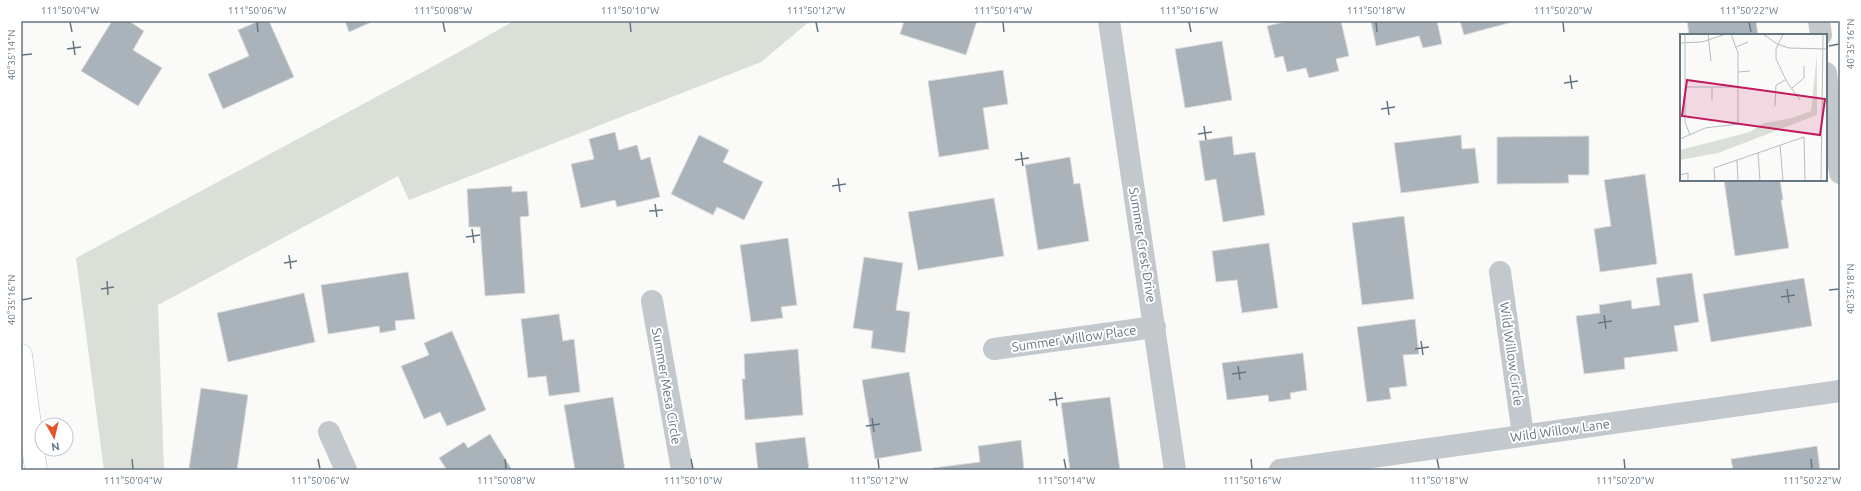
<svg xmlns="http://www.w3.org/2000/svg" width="1861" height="491" font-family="Ubuntu,sans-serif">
	<rect width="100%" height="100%" fill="#fafaf8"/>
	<path fill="#dadfd7" d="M514,21H810L761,62L409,200L398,176L158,305L164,470H104L76,258L432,67Z"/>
	<path fill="#aab3b9" stroke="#dcdcda" d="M112,21H129L144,31L133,50L162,68L138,106L81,71Z
		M259,21H269L294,77L223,109L208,74L249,56L238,30Z
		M345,21H374L349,32Z
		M904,21H977L966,55L900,34Z
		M1288,21H1341L1349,56L1336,59L1339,71L1309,78L1306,68L1287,72L1283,56L1275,58L1267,26Z
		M1371,21H1437L1442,44L1423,48L1419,36L1376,46Z
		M1460,21H1516L1464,35Z
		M1687,21H1756L1758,35H1689Z
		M1222,41L1232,100L1185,108L1175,49Z
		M1003,70L1008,104L983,108L989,149L939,157L928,81Z
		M615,132L619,150L637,145L641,160L650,157L660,197L617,207L615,200L581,208L571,164L594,159L589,139Z
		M699,135L729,150L723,162L763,182L744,220L717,207L713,215L671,194Z
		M1461,135L1462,149L1475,148L1479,183L1401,193L1394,143Z
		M1232,136L1234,155L1255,152L1265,215L1223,222L1216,179L1205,181L1199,141Z
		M1589,136V175H1568L1569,183L1497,184V137Z
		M1070,157L1074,184L1080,183L1089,241L1038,250L1025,165Z
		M1645,174L1657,264L1600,272L1594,229L1611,226L1604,180Z
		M1724,180H1780L1783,200H1781L1789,248L1735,256Z
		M512,186V192L527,191L529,216L520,217L525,293L485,296L480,227H469L467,189Z
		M994,198L1004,256L918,270L908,212Z
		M1404,216L1414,299L1362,305L1352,223Z
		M788,238L797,305L781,307L783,318L751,322L740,245Z
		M1269,243L1278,308L1242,313L1237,280L1216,282L1212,251Z
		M864,257L903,263L896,310L910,312L905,353L871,348L873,331L853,328Z
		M408,272L415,319L395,321L396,330L380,333L379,326L328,334L321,285Z
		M1692,273L1699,322L1674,326L1678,351L1624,358L1625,369L1584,374L1576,316L1600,313L1599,305L1631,300L1632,309L1660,305L1656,278Z
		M1804,278L1812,326L1711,342L1703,294Z
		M304,293L315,342L228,362L217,313Z
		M559,314L563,341L574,339L580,392L549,396L546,376L528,378L521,319Z
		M1415,319L1419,354L1403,355L1407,386L1389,388L1391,399L1367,402L1357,327Z
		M452,331L486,410L447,426L440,412L424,419L401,366L429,355L424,343Z
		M798,349L803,415L745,420L742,379H745L744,354Z
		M1303,353L1307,390L1290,393L1291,399L1269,402L1268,395L1227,400L1222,363Z
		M909,372L922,451L875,459L862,380Z
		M201,388L248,395L237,470H203L189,468Z
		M613,397L625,470H575L564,405Z
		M1110,397L1120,470H1070L1061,403Z
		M490,434L512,470H447L439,458L464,442L468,448Z
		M805,437L809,470H758L755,443Z
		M1021,440L1024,470H933V468L980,462L978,446Z
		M1817,446L1820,470H1733L1731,459Z"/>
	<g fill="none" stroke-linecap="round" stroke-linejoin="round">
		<g stroke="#b5babe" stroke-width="23">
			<path id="primary" d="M21,355L36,470"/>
		</g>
		<path stroke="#c3c8cc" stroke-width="22" d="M1109,21L1175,470
			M1819,21L1821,35
			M1826,73L1840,173
			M1500,272L1523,435
			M652,301L682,470
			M994,349L1155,327
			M329,432L346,470
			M1280,470L1840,391"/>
		<use href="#primary" stroke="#fff" stroke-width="22"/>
	</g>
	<path fill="none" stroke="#657683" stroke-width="1.5" d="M70,22L72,32M257,22L258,32M443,22L445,32M630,22L631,32M816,22L818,32M1003,22L1004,32M1189,22L1191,32M1376,22L1377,32M1563,22L1564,32M1749,22L1751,32M73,41L75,55M1829,46L1839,44M67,49L81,47M22,55L32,54M1570,75L1572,89M1564,83L1578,81M1387,101L1389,115M1381,109L1395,107M1204,126L1206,140M1198,134L1212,132M1021,152L1023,166M1015,160L1029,158M838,178L840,192M832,186L846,184M655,204L657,217M649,211L663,210M472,229L474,243M466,237L480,235M289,255L291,269M284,263L297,261M107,281L108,295M101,289L114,287M1787,289L1789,303M1829,290L1839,289M1781,297L1795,295M22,300L32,298M1604,315L1606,329M1598,323L1612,321M1421,341L1423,355M1415,349L1429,347M1238,366L1240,380M1232,374L1246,372M1055,392L1057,406M1049,400L1063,398M872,418L874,432M866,426L880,424M132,459L133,469M318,459L320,469M505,459L506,469M691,459L693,469M878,459L879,469M1064,459L1066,469M1251,459L1252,469M1437,459L1439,469M1624,459L1625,469M1811,459L1812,469"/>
	<g text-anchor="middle" stroke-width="4" stroke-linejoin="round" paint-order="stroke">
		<g font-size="13" fill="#657683" stroke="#fff">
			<text transform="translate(1143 245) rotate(81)" y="5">Summer Crest Drive</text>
			<text transform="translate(1074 338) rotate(-8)" y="5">Summer Willow Place</text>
			<text transform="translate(1512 354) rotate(82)" y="5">Wild Willow Circle</text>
			<text transform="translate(667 386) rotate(80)" y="5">Summer Mesa Circle</text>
			<text transform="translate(1560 430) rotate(-8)" y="5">Wild Willow Lane</text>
		</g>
	</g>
	<g transform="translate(1680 34)">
		<rect width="147" height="147" fill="#fafaf8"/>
		<path d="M137,21V81L38,119L0,126V116L70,98L84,89L112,84L131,77Z" fill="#dadfd7"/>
		<path fill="none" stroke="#b5bdc2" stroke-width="1" d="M5,0V88L10,101M28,0L31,27M83,0L97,10L109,14L147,15M103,0L96,15V25L107,48L120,66M0,9L22,8L46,0M56,13L68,8M58,38L70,37M5,53H58M32,53V66M112,54L124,44V32M95,72L96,51L105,46M0,105L25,94L58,90V19L51,0M100,111L103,147M78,119L80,147M57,126L58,147M0,141L8,139V147M35,147L34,134L124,103L125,147M141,147L143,0"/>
		<path fill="#c2185b" fill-opacity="0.15" stroke="#c2185b" stroke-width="2" d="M7,46L145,65L140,101L2,82Z"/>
		<rect width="147" height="147" fill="none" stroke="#657683" stroke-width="2"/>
	</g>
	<rect width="1861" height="491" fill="none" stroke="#ffffff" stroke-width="44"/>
	<g transform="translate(54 437) rotate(172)"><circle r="19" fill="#ffffff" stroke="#c1c8cd"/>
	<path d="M0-3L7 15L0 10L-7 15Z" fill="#e4572e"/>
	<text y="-6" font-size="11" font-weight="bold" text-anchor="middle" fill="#657683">N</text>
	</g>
	<rect x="22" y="22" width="1817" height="447" fill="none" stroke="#657683" stroke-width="1.5"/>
	<g font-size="10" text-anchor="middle" fill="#657683">
		<text x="70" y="14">111°50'04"W</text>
		<text x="257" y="14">111°50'06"W</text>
		<text x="443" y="14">111°50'08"W</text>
		<text x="630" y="14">111°50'10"W</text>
		<text x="816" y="14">111°50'12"W</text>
		<text x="1003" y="14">111°50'14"W</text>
		<text x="1189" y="14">111°50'16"W</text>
		<text x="1376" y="14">111°50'18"W</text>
		<text x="1563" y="14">111°50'20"W</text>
		<text x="1749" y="14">111°50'22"W</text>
		<text transform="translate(1850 44) rotate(-90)" y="4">40°35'16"N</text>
		<text transform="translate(11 55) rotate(-90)" y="4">40°35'14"N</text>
		<text transform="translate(1850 289) rotate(-90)" y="4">40°35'18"N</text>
		<text transform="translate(11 300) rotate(-90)" y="4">40°35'16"N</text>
		<text x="133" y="484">111°50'04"W</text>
		<text x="320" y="484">111°50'06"W</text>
		<text x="506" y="484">111°50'08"W</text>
		<text x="693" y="484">111°50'10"W</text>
		<text x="879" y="484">111°50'12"W</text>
		<text x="1066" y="484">111°50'14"W</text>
		<text x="1252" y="484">111°50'16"W</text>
		<text x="1439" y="484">111°50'18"W</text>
		<text x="1625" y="484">111°50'20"W</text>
		<text x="1812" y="484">111°50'22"W</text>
	</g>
</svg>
